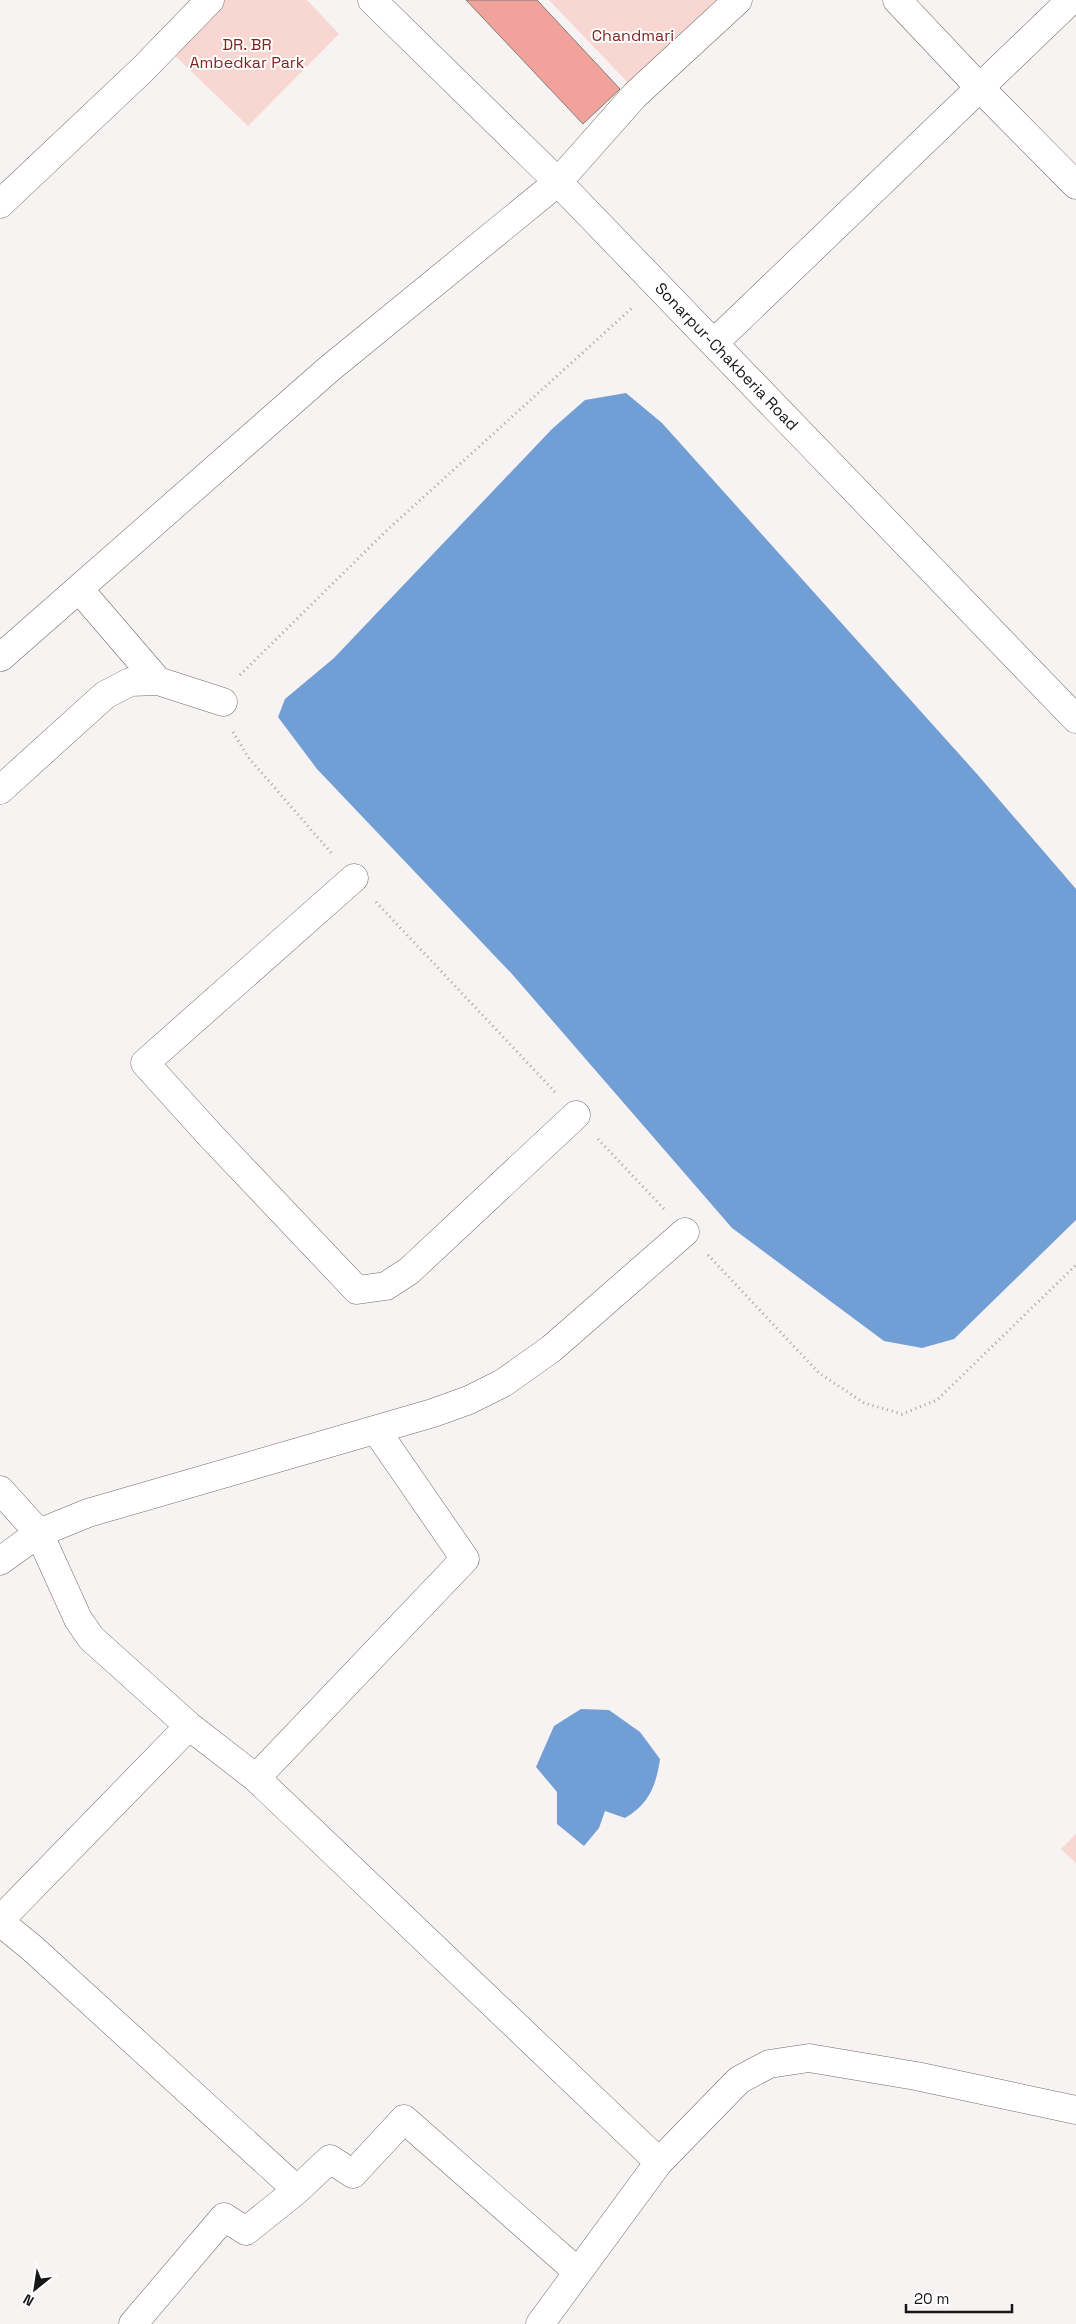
<svg xmlns="http://www.w3.org/2000/svg" width="1076" height="2324" font-family="'Space Grotesk',sans-serif">
	<rect width="100%" height="100%" fill="#f7f3f2"/>
	<path fill="#f8d6d2" d="M218,0H307L339,34L248,126L170,51Z
		M549,0H724L631,86Z
		M1076,1834V1863L1061,1849Z"/>
	<path fill="#719ed5" d="M626,393L662,423L977,774L1076,889V1220L954,1339L922,1348L884,1341L732,1228L512,974L317,769L278,717L285,699L334,658L552,429L585,400Z
		M581,1709L609,1710L640,1732L660,1759C656,1786 649,1804 625,1818L605,1811L599,1828L584,1846L557,1824V1792L536,1767L554,1726Z"/>
	<path fill="#f1a29a" stroke="#817d7d" d="M466,0H537L620,89L583,124Z"/>
	<g fill="none" stroke-linecap="round" stroke-linejoin="round">
		<g stroke="#6f6b6b" stroke-width="29">
			<path id="minor" d="M897,0L980,88L1076,185
				M0,204L142,70L210,0
				M714,343L1071,0
				M79,589L158,681
				M1,657L329,369L558,182L635,95L738,0
				M0,790L105,695L130,682L158,681L223,702
				M354,878L145,1063L210,1135L357,1290L386,1286L409,1271L576,1115
				M0,1490L39,1533L78,1619L91,1638L189,1726L256,1778L659,2162
				M0,1561L39,1533L88,1513L433,1413L469,1400L503,1383L551,1349L685,1232
				M256,1778L465,1559L376,1430
				M0,1920L189,1726
				M0,1922L32,1948L297,2190
				M133,2324L224,2217L246,2231L297,2190L330,2159L353,2174L404,2119L578,2272
				M540,2324L659,2162L739,2080L769,2064L809,2058L916,2076L1076,2110"/>
		</g>
		<g stroke="#6f6b6b" stroke-width="29">
			<path id="secondary" d="M372,0L558,182L1076,719"/>
		</g>
		<path stroke="#a5a2a1" stroke-width="3" stroke-dasharray="1 4" stroke-linecap="butt" d="M240,675L385,532L633,307
			M233,732L248,757L333,855
			M376,902L555,1092
			M598,1139L664,1209
			M708,1255L819,1373L864,1403L902,1414L937,1400L1076,1265"/>
		<use href="#minor" stroke="#fff" stroke-width="28"/>
		<use href="#secondary" stroke="#fff" stroke-width="28"/>
	</g>
	<g text-anchor="middle" stroke-width="4" stroke-linejoin="round" paint-order="stroke">
		<g font-size="16" fill="#802524" stroke="#fff">
			<text x="633" y="41">Chandmari</text>
			<text x="247" y="50">DR. BR<tspan x="247" dy="18">Ambedkar Park</tspan></text>
		</g>
		<g font-size="16" fill="#181717" stroke="#fff">
			<text transform="translate(727 356) rotate(46)" y="6">Sonarpur-Chakberia Road</text>
		</g>
	</g>
	<g transform="translate(35 2289) rotate(210)" stroke="#ffffff" stroke-width="4" paint-order="stroke">
	<path d="M0-4L9 19L0 12L-9 19Z" fill="#181717"/>
	<text y="-8" font-size="14" font-weight="bold" text-anchor="middle" fill="#181717">N</text>
	</g>
	<path d="M906 2304v8h106v-8" fill="none" stroke="#181717" stroke-width="2.5"/>
	<text x="914" y="2304" font-size="15" fill="#181717" stroke="#ffffff" stroke-width="4" paint-order="stroke">20 m</text>
</svg>
